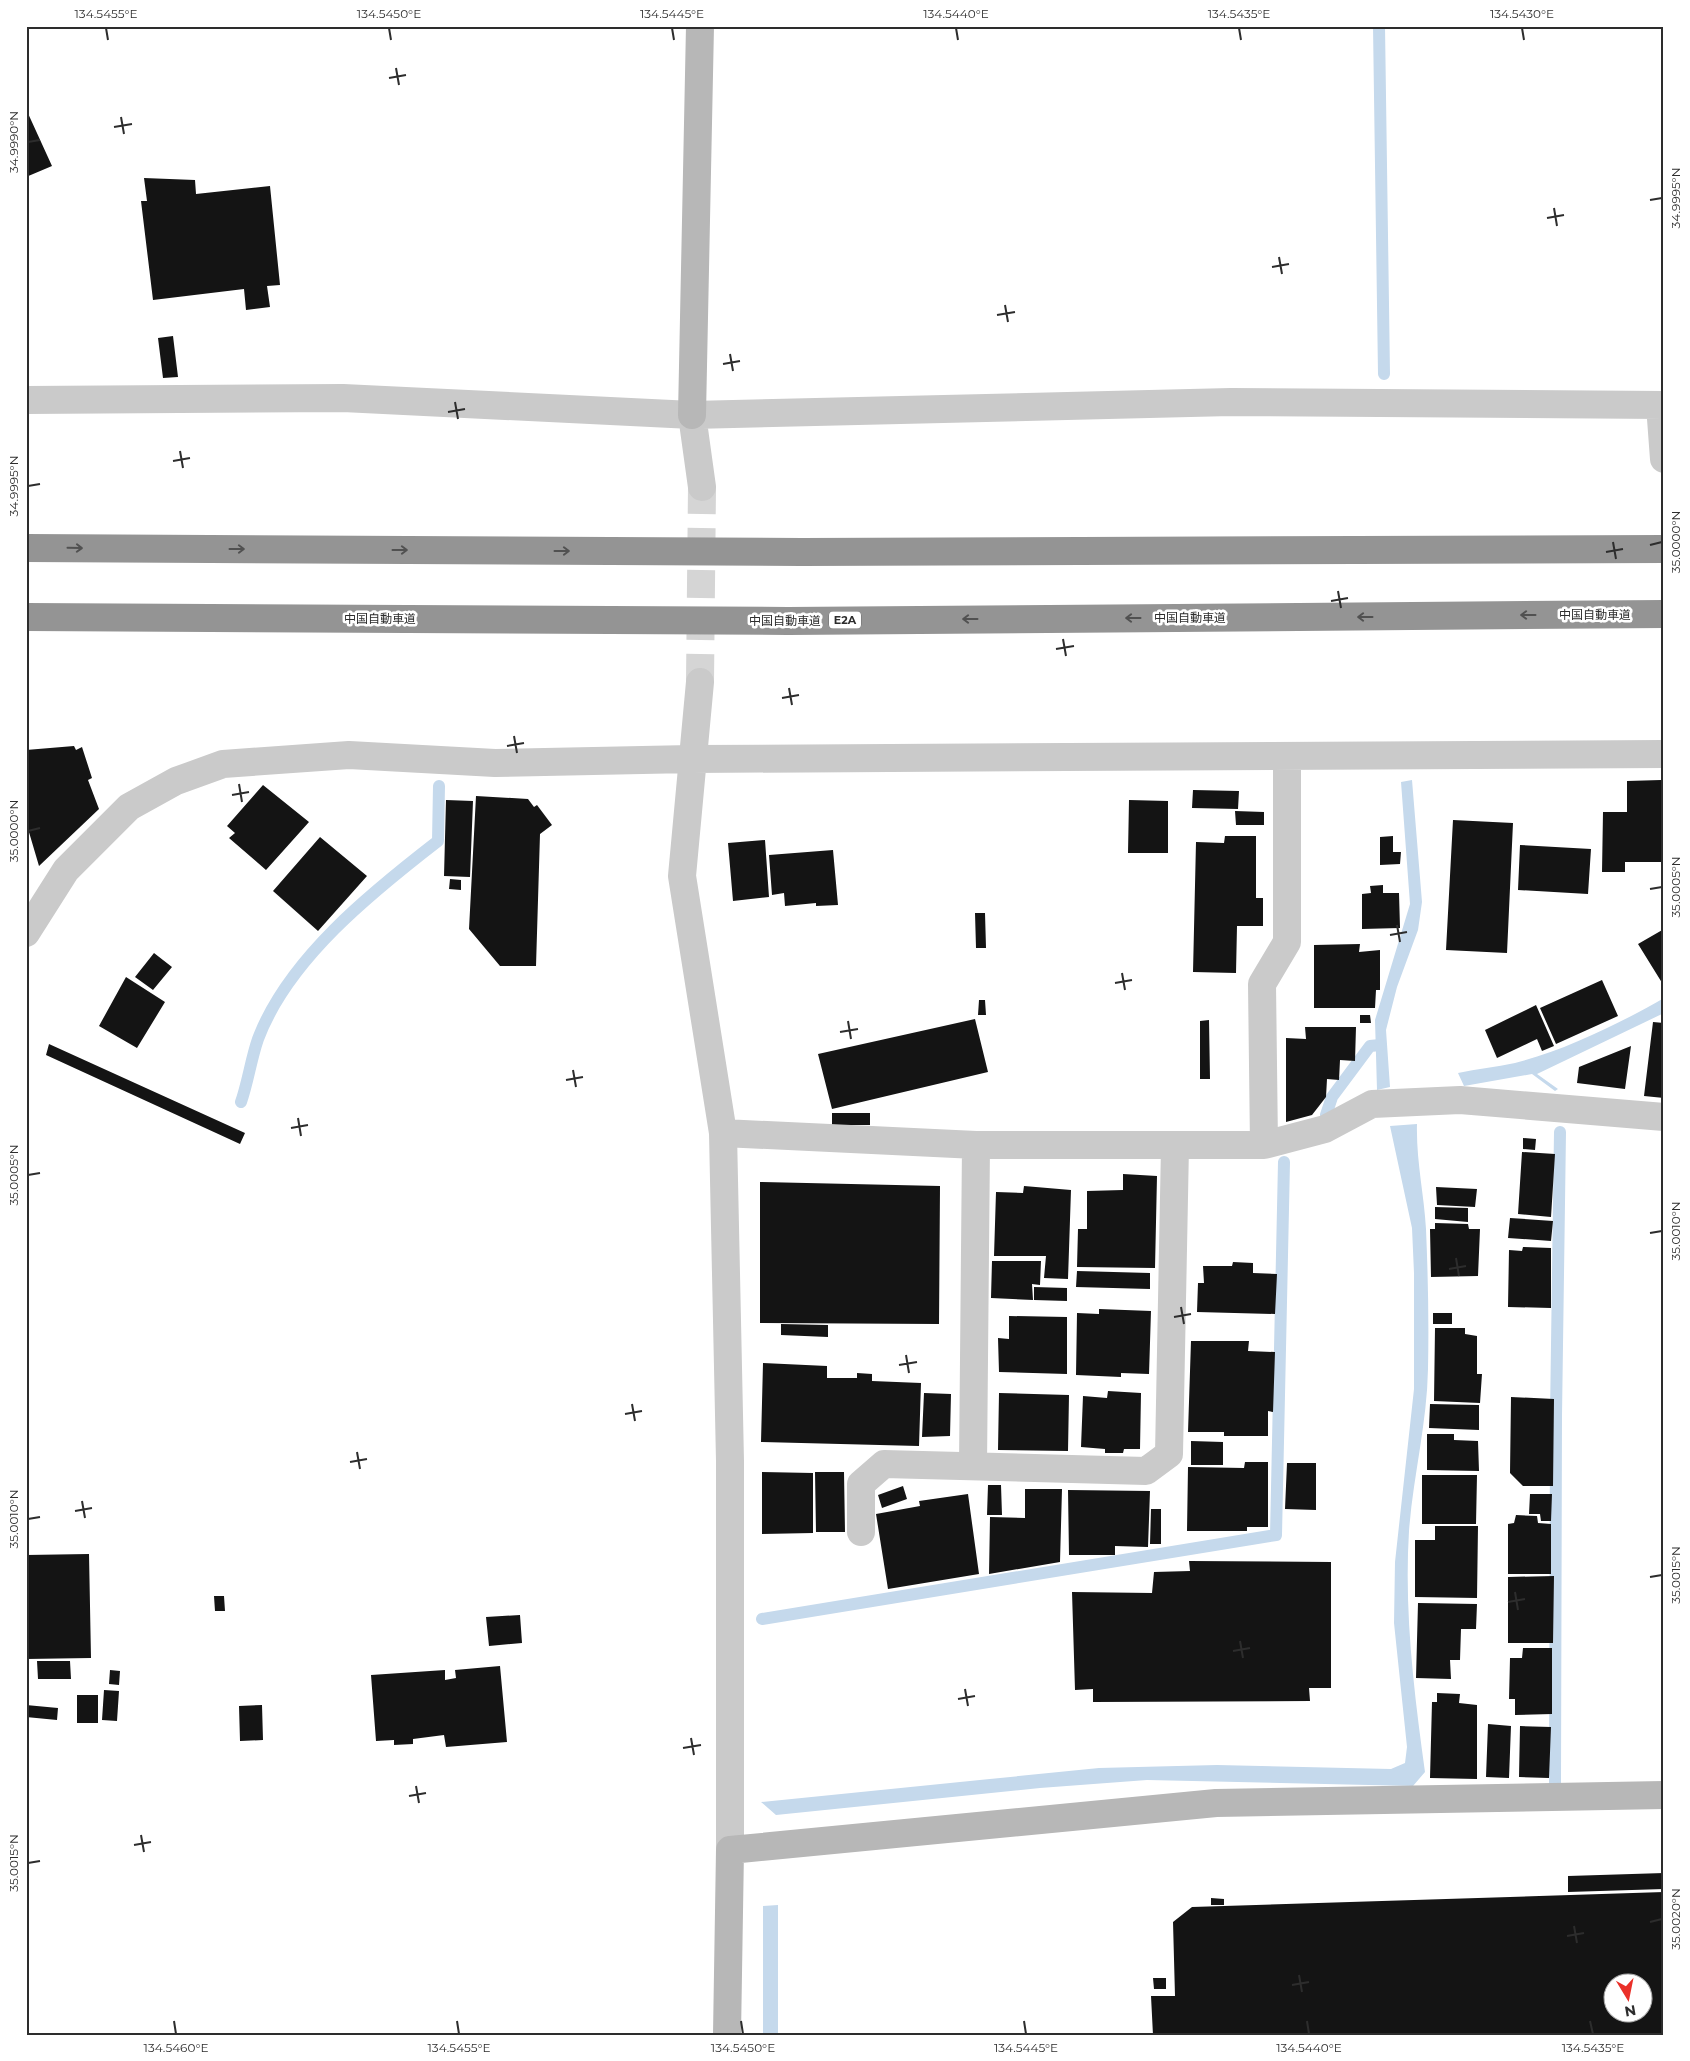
<svg xmlns="http://www.w3.org/2000/svg" width="1690" height="2061" font-family="Montserrat,'Noto Sans JP',sans-serif">
	<rect width="100%" height="100%" fill="#fff"/>
	<path fill="#c5d9ec" d="M1412,780L1422,902L1418,930L1397,987L1386,1030L1390,1087L1377,1090L1375,1020L1410,904L1401,782Z
		M1664,998V1013L1537,1074L1558,1089L1555,1091L1532,1074L1464,1086L1458,1073C1477,1069 1496,1067 1515,1063C1563,1051 1621,1023 1664,998Z
		M1417,1124C1416,1160 1424,1194 1426,1229C1428,1276 1429,1323 1428,1369C1427,1424 1413,1477 1409,1531C1404,1612 1414,1692 1425,1772L1413,1786L1147,1780L1040,1788L776,1815L761,1802L1099,1768L1217,1765L1391,1769L1405,1763L1407,1747L1394,1623L1395,1562L1414,1389V1273L1412,1228L1390,1126Z
		M778,1905V2035H763V1906Z"/>
	<g fill="none" stroke-linecap="round" stroke-linejoin="round">
		<path stroke="#c5d9ec" stroke-width="12" d="M1379,26L1384,374
			M241,1102C248,1082 251,1059 258,1039C288,959 372,892 438,841L439,786
			M1326,1115L1332,1097L1370,1046L1380,1045
			M762,1619L1276,1535L1284,1162
			M1555,1784L1556,1416L1560,1132"/>
	</g>
	<path fill="#141414" fill-rule="evenodd" d="M26,109L52,166L26,177Z
		M144,178L195,180L196,194L270,186L280,285L267,286L270,307L246,310L244,289L153,300L141,201H147Z
		M173,336L178,377L163,378L158,338Z
		M74,746L76,750L82,747L92,778L88,780L99,809L39,866L26,822V750Z
		M1661,780L1664,784V862H1625V872H1602L1603,812H1627V781Z
		M263,785L309,822L266,870L229,838L235,833L227,826Z
		M1193,790L1239,791L1238,809L1192,808Z
		M476,796L528,799L534,807L537,805L552,825L540,834L536,966H500L469,929Z
		M446,800L473,801L470,877L444,876Z
		M1129,800L1168,801V853H1128Z
		M1235,811L1264,812V825H1236Z
		M1453,820L1513,823L1507,953L1446,950Z
		M1225,836H1256V898H1263V926H1237L1236,973L1193,972L1196,842L1224,843Z
		M1393,836V852H1401L1400,864L1380,865V837Z
		M320,837L367,876L318,931L273,891Z
		M765,840L769,897L733,901L728,843Z
		M1520,845L1591,849L1588,894L1518,890Z
		M833,850L838,905L816,906V903L785,906L784,893L772,895L769,855Z
		M450,879L461,880V890L449,889Z
		M1383,885V893H1399L1400,928L1362,929V894L1371,893L1370,886Z
		M975,913H985L986,948H976Z
		M1664,929V986L1638,944Z
		M1360,944L1359,952L1380,950V990H1376L1375,1008H1314V945Z
		M154,953L172,967L153,990L135,977Z
		M126,977L165,1002L137,1048L99,1026Z
		M1602,980L1618,1016L1556,1044L1540,1008Z
		M979,1000H985L986,1015H978Z
		M1536,1005L1554,1046L1542,1051L1537,1039L1497,1058L1485,1030Z
		M1360,1015H1370L1371,1023H1360Z
		M975,1019L988,1072L832,1109L818,1054Z
		M1209,1020L1210,1079H1200V1021Z
		M1653,1022L1664,1023V1098L1644,1096Z
		M1305,1027H1356L1355,1061L1340,1060L1339,1080L1327,1079L1326,1097L1312,1115L1286,1122V1038L1306,1039Z
		M49,1044L245,1133L240,1144L46,1055Z
		M1631,1046L1625,1089L1577,1083L1579,1067Z
		M832,1113H870V1125H832Z
		M1523,1138L1536,1139L1535,1150L1523,1149Z
		M1522,1152L1555,1154L1551,1217L1518,1214Z
		M1123,1174L1157,1176L1155,1268L1077,1267L1078,1229H1087V1191L1123,1190Z
		M760,1182L940,1186L939,1324L760,1323Z
		M1024,1186L1071,1190L1068,1279L1044,1278L1046,1256H994L996,1192L1023,1193Z
		M1436,1187L1477,1189L1475,1207L1437,1205Z
		M1435,1207L1468,1208V1222L1435,1219Z
		M1510,1218L1553,1221L1551,1241L1508,1238Z
		M1435,1223L1468,1224L1469,1229H1480L1478,1276L1431,1277L1430,1229H1435Z
		M1523,1247L1551,1248V1308L1508,1307L1509,1250L1522,1251Z
		M992,1261H1041L1040,1285L1032,1284L1033,1300L991,1298Z
		M1233,1262L1253,1263V1273L1277,1274L1275,1314L1197,1312L1198,1283H1204L1203,1266H1232Z
		M1077,1271L1150,1273V1289L1076,1287Z
		M1034,1287L1067,1288V1301L1034,1300Z
		M1099,1309L1151,1311L1149,1374L1121,1373V1377L1076,1375L1077,1313L1099,1314Z
		M1433,1313H1452V1324H1433Z
		M1009,1316L1067,1317V1374L999,1372L998,1338L1009,1339Z
		M781,1324L828,1325V1337L781,1335Z
		M1435,1328H1465V1334L1477,1336V1374H1482L1480,1403L1434,1401Z
		M1191,1341H1249L1248,1351L1275,1352L1273,1412L1268,1411V1436H1224V1432H1188Z
		M763,1363L827,1366V1378H857V1373L872,1374V1381L921,1383L919,1446L761,1442Z
		M1108,1391L1141,1393L1140,1449H1124L1123,1453H1105V1449L1081,1447L1083,1396L1107,1398Z
		M924,1393L951,1394L950,1436L922,1437Z
		M999,1393L1069,1395L1068,1451L998,1450Z
		M1511,1397L1554,1399L1553,1486H1523L1510,1473Z
		M1430,1404L1479,1405V1430L1429,1428Z
		M1427,1434H1454V1440L1478,1441L1479,1471L1427,1470Z
		M1191,1441L1223,1442V1465H1191Z
		M1245,1462H1268V1527H1247V1531H1187L1188,1467L1244,1468Z
		M1287,1463H1316V1510L1285,1509Z
		M762,1472L813,1473V1533L762,1534Z
		M815,1472H844L845,1532H816Z
		M1422,1475H1477L1476,1524H1422Z
		M988,1485H1001L1002,1515H987Z
		M903,1486L907,1499L882,1508L878,1495Z
		M1025,1489H1062L1060,1562L989,1574L990,1517L1025,1518Z
		M1068,1490L1150,1491L1148,1547L1115,1546V1555H1069Z
		M968,1494L979,1574L888,1589L876,1514L920,1506L919,1501Z
		M1530,1494H1552L1551,1521H1541L1540,1514H1529Z
		M1151,1509H1161V1544H1150Z
		M1516,1515L1537,1516L1538,1523L1551,1524V1574H1508V1524L1514,1523Z
		M1435,1526H1478L1477,1598L1415,1597V1540H1435Z
		M89,1554L91,1658L26,1659V1555Z
		M1189,1561L1331,1562V1688H1309L1310,1701L1093,1702V1689L1075,1690L1072,1592L1152,1593L1154,1572L1190,1571Z
		M1554,1576L1553,1643H1508V1577Z
		M214,1596H224L225,1611H215Z
		M1418,1603L1477,1604L1476,1629H1461L1460,1660H1450L1451,1679L1416,1678Z
		M520,1615L522,1643L489,1646L486,1617Z
		M1523,1648H1552V1714L1515,1715V1699H1509L1510,1658H1522Z
		M37,1661H70L71,1679H38Z
		M500,1666L507,1742L446,1747L444,1735L413,1739V1744L394,1745V1740L376,1741L371,1675L445,1670V1680L456,1678L455,1670Z
		M110,1670L120,1671L119,1685L109,1684Z
		M104,1690L119,1691L117,1721L102,1720Z
		M1437,1693L1460,1694L1459,1703L1477,1705V1779L1430,1778L1432,1702H1437Z
		M77,1695H98V1723H77Z
		M26,1705L58,1708L57,1720L26,1717Z
		M262,1705L263,1740L240,1741L239,1706Z
		M1488,1724L1511,1726L1509,1778L1486,1777Z
		M1520,1726L1551,1727L1549,1778L1519,1777Z
		M1664,1873V1889L1568,1892V1876Z
		M1664,1892V2035H1153L1151,1996H1175L1173,1922L1192,1907ZM1612,1984H1642V2014H1612Z
		M1211,1898L1224,1899V1905H1211Z
		M1153,1978H1166V1989H1154Z"/>
	<g fill="none" stroke-linecap="round" stroke-linejoin="round">
		<path stroke="#d5d5d5" stroke-width="28" stroke-dasharray="28 14" stroke-linecap="butt" d="M700,682L702,487"/>
		<path stroke="#cacaca" stroke-width="28" d="M26,400L343,398L692,415L1231,402L1664,405
			M1660,405L1664,459
			M692,415L702,487
			M700,682L682,876L723,1133L730,1461V1850
			M26,933L66,870L129,807L176,781L223,764L349,755L495,763L691,759L1664,754
			M723,1133L976,1145H1264L1325,1129L1372,1104L1460,1100L1664,1117
			M1264,1145L1262,984L1287,942V756
			M973,1466L976,1145
			M861,1532V1484L884,1464L1146,1471L1169,1454L1175,1146"/>
		<path stroke="#b7b7b7" stroke-width="28" d="M692,415L700,26
			M727,2035L730,1850L1216,1803L1664,1795"/>
		<path stroke="#949494" stroke-width="28" d="M26,548L802,552L1664,549
			M26,617L788,621L1664,614"/>
	</g>
	<defs><path id="oneway-shaft" d="M-6 0H5M1.5-3L5.5 0L1.5 3" fill="none" stroke-width="1.6" stroke-linecap="round" stroke-linejoin="round" transform="scale(1.25)"/></defs>
	<g stroke="#515151">
		<use href="#oneway-shaft" transform="translate(75 548) rotate(1)"/>
		<use href="#oneway-shaft" transform="translate(237 549)"/>
		<use href="#oneway-shaft" transform="translate(400 550)"/>
		<use href="#oneway-shaft" transform="translate(562 551)"/>
		<use href="#oneway-shaft" transform="translate(1528 615) rotate(180)"/>
		<use href="#oneway-shaft" transform="translate(1365 617) rotate(180)"/>
		<use href="#oneway-shaft" transform="translate(1133 618) rotate(180)"/>
		<use href="#oneway-shaft" transform="translate(970 619) rotate(180)"/>
	</g>
	<path fill="none" stroke="#2d2d2d" stroke-width="2" d="M106,28L108,40M389,28L391,40M672,28L674,40M956,28L958,40M1239,28L1241,40M1522,28L1524,40M396,68L399,85M389,78L406,75M121,117L124,134M114,127L132,124M28,142L40,140M1650,200L1662,198M1554,208L1557,226M1547,218L1564,215M1279,257L1282,274M1272,267L1289,264M1005,305L1008,322M997,315L1015,312M730,354L733,371M723,364L740,361M455,402L458,419M448,412L465,409M180,451L183,468M173,461L190,458M28,486L40,484M1613,542L1616,559M1650,545L1662,542M1606,552L1623,549M1338,591L1341,608M1331,601L1348,598M1063,639L1066,656M1056,649L1074,646M789,688L792,705M782,698L799,695M514,736L517,753M507,746L524,743M239,784L242,802M232,795L249,792M28,831L40,828M1650,889L1662,887M1397,925L1400,942M1390,935L1407,932M1122,973L1125,990M1115,983L1132,980M848,1021L851,1039M840,1032L858,1029M573,1070L576,1087M566,1080L583,1077M298,1118L301,1136M291,1128L308,1125M28,1175L40,1173M1650,1233L1662,1231M1456,1258L1459,1276M1449,1269L1466,1266M1181,1307L1184,1324M1174,1317L1191,1314M906,1355L909,1373M899,1365L917,1362M632,1404L635,1421M625,1414L642,1411M357,1452L360,1469M350,1462L367,1459M82,1501L85,1518M75,1511L92,1508M28,1519L40,1517M1650,1577L1662,1575M1515,1592L1518,1610M1508,1602L1525,1599M1240,1641L1243,1658M1233,1651L1250,1648M965,1689L968,1706M958,1699L975,1696M691,1738L694,1755M683,1748L701,1745M416,1786L419,1803M409,1796L426,1793M141,1835L144,1852M134,1845L151,1842M28,1863L40,1861M1650,1922L1662,1919M1574,1926L1577,1943M1567,1936L1584,1933M1299,1975L1302,1992M1292,1985L1309,1982M174,2021L176,2034M457,2021L459,2034M741,2021L743,2034M1024,2021L1026,2034M1307,2021L1309,2034M1590,2021L1593,2034"/>
	<g text-anchor="middle" stroke-width="5" stroke-linejoin="round" paint-order="stroke">
		<rect fill="#fff" stroke="#6c6c6c" stroke-width="1" x="829" y="611.5" width="32" height="17" rx="4"/>
		<g font-size="11" font-weight="bold" fill="#2d2d2d">
			<text x="845" y="624">E2A</text>
		</g>
		<g font-size="12" fill="#2d2d2d" stroke="#fff">
			<text x="1595" y="619">中国自動車道</text>
			<text x="1190" y="622">中国自動車道</text>
			<text x="380" y="623">中国自動車道</text>
			<text x="785" y="625">中国自動車道</text>
		</g>
	</g>
	<rect width="1690" height="2061" fill="none" stroke="#ffffff" stroke-width="55"/>
	<g transform="translate(1628 1998) rotate(170)"><circle r="24" fill="#ffffff" stroke="#ababab"/>
	<path d="M0-4L9 19L0 12L-9 19Z" fill="#ea3029"/>
	<text y="-8" font-size="14" font-weight="bold" text-anchor="middle" fill="#2d2d2d">N</text>
	</g>
	<rect x="28" y="28" width="1634" height="2006" fill="none" stroke="#2d2d2d" stroke-width="2"/>
	<g font-size="12" text-anchor="middle" fill="#2d2d2d">
		<text x="106" y="18">134.5455°E</text>
		<text x="389" y="18">134.5450°E</text>
		<text x="672" y="18">134.5445°E</text>
		<text x="956" y="18">134.5440°E</text>
		<text x="1239" y="18">134.5435°E</text>
		<text x="1522" y="18">134.5430°E</text>
		<text transform="translate(14 142) rotate(-90)" y="4">34.9990°N</text>
		<text transform="translate(1676 198) rotate(-90)" y="4">34.9995°N</text>
		<text transform="translate(14 486) rotate(-90)" y="4">34.9995°N</text>
		<text transform="translate(1676 542) rotate(-90)" y="4">35.0000°N</text>
		<text transform="translate(14 831) rotate(-90)" y="4">35.0000°N</text>
		<text transform="translate(1676 887) rotate(-90)" y="4">35.0005°N</text>
		<text transform="translate(14 1175) rotate(-90)" y="4">35.0005°N</text>
		<text transform="translate(1676 1231) rotate(-90)" y="4">35.0010°N</text>
		<text transform="translate(14 1519) rotate(-90)" y="4">35.0010°N</text>
		<text transform="translate(1676 1575) rotate(-90)" y="4">35.0015°N</text>
		<text transform="translate(14 1863) rotate(-90)" y="4">35.0015°N</text>
		<text transform="translate(1676 1919) rotate(-90)" y="4">35.0020°N</text>
		<text x="176" y="2052">134.5460°E</text>
		<text x="459" y="2052">134.5455°E</text>
		<text x="743" y="2052">134.5450°E</text>
		<text x="1026" y="2052">134.5445°E</text>
		<text x="1309" y="2052">134.5440°E</text>
		<text x="1593" y="2052">134.5435°E</text>
	</g>
</svg>
